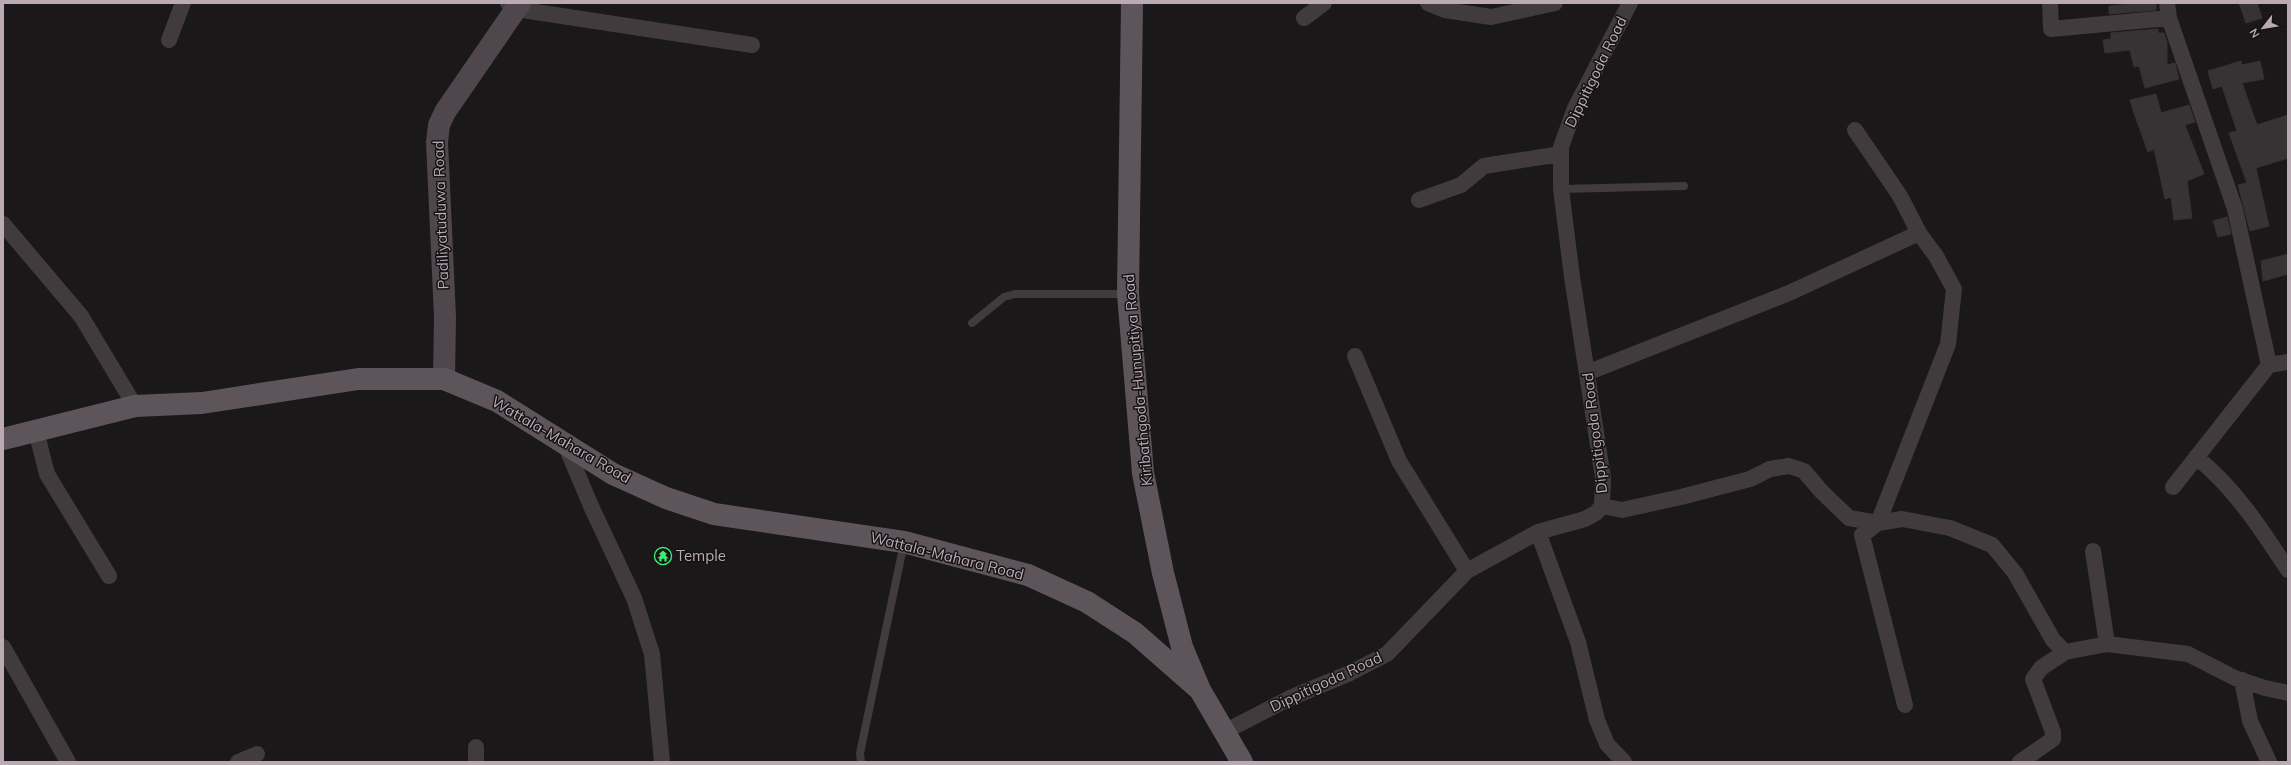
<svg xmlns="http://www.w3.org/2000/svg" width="2291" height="765" font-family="Mulish,sans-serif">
	<rect width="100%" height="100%" fill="#1a1818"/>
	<path fill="#363334" stroke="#363233" d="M2142,3H2156V10L2109,14V6Z
		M2239,3H2257L2262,18L2246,23Z
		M2158,29V33H2164L2167,42V65L2175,63L2179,79L2145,88L2139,66L2134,67L2130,50L2105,53L2103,40L2111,39V33Z
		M2241,61L2242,65L2260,61L2264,79L2242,83L2257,125L2288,115V158L2256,168L2269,226L2250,231L2238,185L2247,183L2229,133L2237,131L2222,86L2213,89L2208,71Z
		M2156,94L2161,113L2189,105L2195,122L2185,125L2204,174L2187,181L2192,218L2174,220L2171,197L2165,199L2154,149L2148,152L2134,113L2130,100Z
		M2227,217L2231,234L2218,237L2213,221Z
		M2288,254V274L2263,281L2261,261Z"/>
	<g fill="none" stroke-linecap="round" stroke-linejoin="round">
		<path stroke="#413b3e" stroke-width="8" d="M1561,189L1684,186
			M972,323L1004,297L1015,294H1127
			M861,762L860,753L904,543"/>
		<path stroke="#413b3e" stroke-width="16" d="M508,3L516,9L752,45
			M1428,3L1445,10L1491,17L1555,3
			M2050,3L2051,29L2169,18
			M2167,3L2169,18L2235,209L2269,365L2173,487
			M1304,18L1324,3
			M169,40L183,3
			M1855,130L1900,196L1919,233L1936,256L1954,289L1948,344L1878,523L1862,535L1905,705
			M1419,200L1461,185L1484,166L1561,154
			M3,224L81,316L135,406
			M1355,356L1399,461L1467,571
			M2269,365L2288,362
			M1589,372L1789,293L1919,233
			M36,431L47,474L109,576
			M564,442L591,506L634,598L652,654L662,762
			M2196,457C2234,487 2262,530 2288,570
			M1602,506L1622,510L1681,497L1750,479L1770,469L1789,466L1804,471L1821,491L1849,518L1878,523L1902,519L1950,528L1992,545L2015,573L2053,640L2065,652L2107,644L2188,654L2235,678L2265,688L2288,693
			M1538,532L1578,642L1597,720L1607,744L1624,762
			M2093,551L2107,644
			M3,647L68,762
			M2242,680L2250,721L2269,762
			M1224,732L1290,698L1350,673L1387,654L1467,571L1538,532L1585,519L1596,513L1602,506L1603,478L1572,277L1561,189V147L1575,108L1630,3
			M476,747V762
			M238,762L257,754
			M2020,762L2053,739V732L2033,679L2041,668L2065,652"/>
		<path stroke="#4f474b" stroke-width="22" d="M444,379L445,317L437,142L439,125L445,112L520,3"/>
		<path stroke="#5e555a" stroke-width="22" d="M1132,3L1128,294L1143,473L1163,573L1182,647L1200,690L1242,762
			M3,439L135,406L202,403L358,379H444L497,401L613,474L666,498L714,514L904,542L1028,575L1087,602L1135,633L1200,690"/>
	</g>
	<defs>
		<g id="temple-ring" transform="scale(0.9)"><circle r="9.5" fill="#151213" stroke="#39f074" stroke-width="1.5"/><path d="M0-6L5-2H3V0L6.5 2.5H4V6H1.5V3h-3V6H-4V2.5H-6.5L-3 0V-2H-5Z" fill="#39f074"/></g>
	</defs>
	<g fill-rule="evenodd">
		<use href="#temple-ring" x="663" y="556"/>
	</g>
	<g text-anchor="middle" stroke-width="3" stroke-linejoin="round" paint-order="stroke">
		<g font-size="15" fill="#b9aab4" stroke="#151213">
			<text transform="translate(1596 72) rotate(-64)" y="5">Dippitigoda Road</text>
			<text transform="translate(441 215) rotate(-92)" y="5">Padiliyatuduwa Road</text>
			<text transform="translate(1138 380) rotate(-95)" y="5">Kiribathgoda-Hunupitiya Road</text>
			<text transform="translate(1595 433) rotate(-97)" y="5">Dippitigoda Road</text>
			<text transform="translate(561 440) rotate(30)" y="5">Wattala-Mahara Road</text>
			<text transform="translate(947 556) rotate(14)" y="5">Wattala-Mahara Road</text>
			<text transform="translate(1326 682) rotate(-25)" y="5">Dippitigoda Road</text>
		</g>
		<g font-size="15" fill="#b9aab4" stroke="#151213" text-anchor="start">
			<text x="676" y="561">Temple</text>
		</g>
	</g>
	<rect width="2291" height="765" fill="none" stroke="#b9aab4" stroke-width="8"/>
	<g transform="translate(2263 28) rotate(239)" stroke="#151213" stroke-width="3" paint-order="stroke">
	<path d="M0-3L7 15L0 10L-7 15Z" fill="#b9aab4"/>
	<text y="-6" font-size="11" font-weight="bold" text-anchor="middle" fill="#b9aab4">N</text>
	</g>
</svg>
